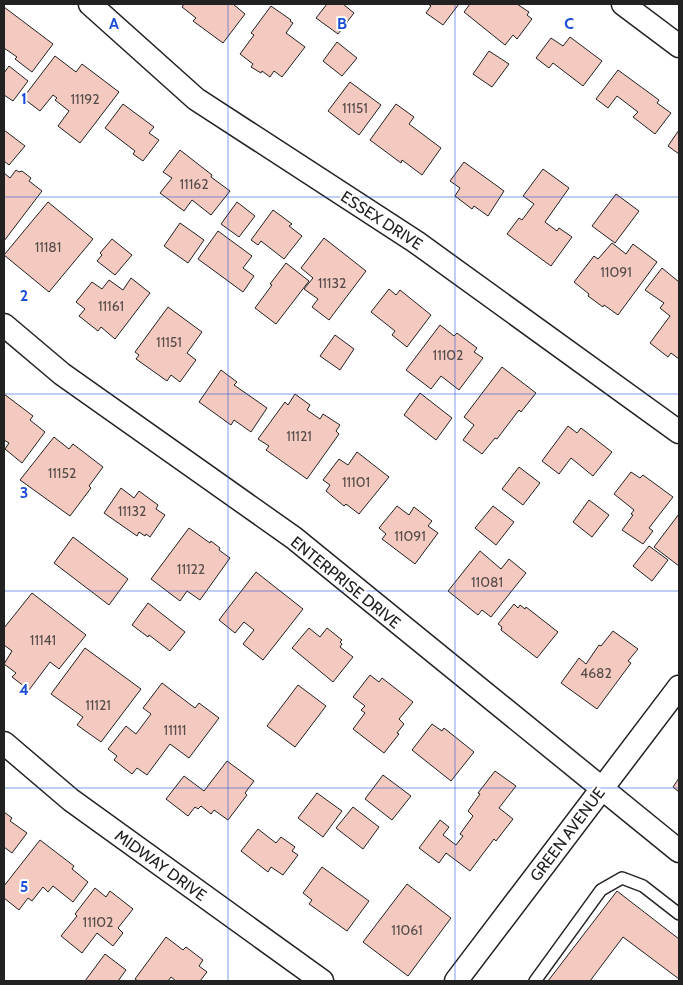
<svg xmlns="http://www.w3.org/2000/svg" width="683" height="985" font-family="Cabin,sans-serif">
	<rect width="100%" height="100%" fill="#fff"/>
	<path fill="#f3c9c0" stroke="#222" d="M184,4H233L245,14L223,43L193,21L196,18L182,7Z
		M327,4H343L354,13L338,34L316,18Z
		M428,4H459L443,25L426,13L431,6Z
		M470,4H517L529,12L527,15L532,19L517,39L513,35L505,45L464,12Z
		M271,6L291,20L290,21L293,23L286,33L305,47L282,77L274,71L270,77L262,71L261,73L251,67L253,64L240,54L254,35L251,33Z
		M4,7L53,44L32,72L15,59L17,57L4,48Z
		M570,37L602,61L583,86L553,63L549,68L536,58L551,38L563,46Z
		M337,42L357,58L342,76L323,61Z
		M489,51L509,64L492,87L473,74Z
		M55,56L76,72L82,64L119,92L80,143L58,126L69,111L55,100L57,98L53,95L40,111L23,98Z
		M9,66L28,81L13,101L4,95V73Z
		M618,70L659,100L657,103L671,113L655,134L633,117L638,112L617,96L608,108L596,99Z
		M350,82L381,105L359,135L328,111Z
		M123,104L154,127L149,133L159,140L143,161L133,154L135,151L105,128Z
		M396,104L414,117L409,124L441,148L422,175L402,160L401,163L370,140Z
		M4,130L25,146L9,165L4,161Z
		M679,130V154L668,146Z
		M180,150L212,175L211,177L230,191L211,215L192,200L184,211L160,193L172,178L163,172Z
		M464,162L504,191L488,216L474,206L472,209L455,196L460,188L450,181Z
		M543,169L569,188L545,222L557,231L559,228L572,237L551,266L507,234L519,218L522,220L534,204L523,196Z
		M16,170L19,172L22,171L31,178L29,181L42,191L4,241V173L10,178Z
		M616,194L639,211L615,243L592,226Z
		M48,202L93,239L49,292L4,255Z
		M237,202L255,216L239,237L221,224Z
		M273,210L292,224L289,226L302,236L284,259L261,241L258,245L251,240Z
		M180,223L204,240L188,263L164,246Z
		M218,231L252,256L243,268L254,276L243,292L198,259Z
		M324,238L366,271L329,320L312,307L318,299L304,289L313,278L301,268Z
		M112,239L132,255L115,275L97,261L102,255L100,253Z
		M612,243L626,254L633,244L657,262L618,315L604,305L603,307L588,296L589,294L574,282L594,256L598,259Z
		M286,263L309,281L276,324L255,308L272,285L270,284Z
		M662,268L679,282V359L671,353L668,357L650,343L670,316L660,308L664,303L645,290Z
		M131,278L150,293L115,339L101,327L98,331L79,316L85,309L76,302L92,282L102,289L109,280L123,290Z
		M389,289L396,295L400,290L431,315L407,347L392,335L395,331L371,312Z
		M168,307L202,332L187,353L196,360L180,382L171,375L167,381L136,359L139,355L135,352Z
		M440,325L454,336L457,333L477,348L474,352L483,358L459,390L441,376L431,389L406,370Z
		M335,335L354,349L340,370L320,356Z
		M502,367L536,393L521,412L519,410L497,439L495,438L482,454L463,440L474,425L464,417Z
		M221,370L237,382L234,385L267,408L251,432L234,420L231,425L199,402Z
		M420,393L452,418L436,440L404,415Z
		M4,394L33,416L30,420L45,432L22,463L5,449L9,443L4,440Z
		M295,394L310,405L307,410L320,419L323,414L340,425L336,431L339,434L307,479L266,450L269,446L258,439L285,402L288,405Z
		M568,426L577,433L581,428L612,452L593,476L571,458L559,474L542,461Z
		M54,437L69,449L73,444L103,467L89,486L91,488L70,516L20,480Z
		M357,452L389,477L359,514L346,504L344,506L326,491L330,485L323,480L339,459L348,465Z
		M519,467L540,483L523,505L502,489Z
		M631,472L640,478L643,475L673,497L649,528L653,531L643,544L622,530L633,515L631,514L634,510L614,494Z
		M121,488L134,498L139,491L158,505L156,509L165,515L150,537L146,534L145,536L139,532L137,536L104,513Z
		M589,500L609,515L592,537L573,522Z
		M397,506L409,515L414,507L432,521L428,526L438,533L415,564L382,539L386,534L379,528Z
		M493,506L514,522L496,545L475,528Z
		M679,514V566L654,547Z
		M189,528L210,543L211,541L220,548L219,550L230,558L200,600L187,591L180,601L151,579Z
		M73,537L128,579L109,605L54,563Z
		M649,546L668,560L652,581L633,566Z
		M480,551L501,569L509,559L526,573L491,617L482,610L478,615L448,591Z
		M256,572L303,609L263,660L243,644L254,630L244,622L235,633L219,620Z
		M32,593L86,635L59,669L50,662L29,690L12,677L16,673L4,664L12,651L4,645V628Z
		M148,603L185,632L170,651L149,635L148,637L132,625Z
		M514,604L518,608L520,605L525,609L526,607L558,632L537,658L501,630L502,627L498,624Z
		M309,628L320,637L327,628L342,640L340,642L342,644L340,647L353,657L333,682L292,648Z
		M613,631L638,649L628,661L631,663L597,709L561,683L579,658L586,664L599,645L601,646Z
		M85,648L141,689L101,742L77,725L83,717L51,694Z
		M370,675L379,682L382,678L413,702L399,719L404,724L397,733L399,734L384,753L353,729L365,713L361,710L365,706L353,697Z
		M162,683L195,708L199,703L219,718L189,758L170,744L147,775L137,768L132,774L114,760L117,756L108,749L126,726L136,734L151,714L143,708Z
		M298,685L326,706L295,747L267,726Z
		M432,724L442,731L444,728L474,752L451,781L412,750Z
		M227,761L254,781L245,793L247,795L228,820L214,810L211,814L201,806L198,809L195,807L188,816L166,799L184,776L204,791Z
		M495,771L516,786L499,808L513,819L496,841L494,839L470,871L446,853L439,863L419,848L440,820L449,827L443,835L456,845L463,836L460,834L473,816L468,811L480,794L478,793Z
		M383,775L411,796L392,820L365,799Z
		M679,778V792L673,787Z
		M317,793L342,811L323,837L298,818Z
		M353,807L379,827L363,849L336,828Z
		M4,812L12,818L10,821L27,833L12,853L4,847Z
		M258,829L276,843L281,837L295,847L292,851L298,855L283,875L271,867L268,872L241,851Z
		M40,840L74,866L72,869L88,882L73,902L53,886L48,892L43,887L32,901L28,898L19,910L4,898V886Z
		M322,867L369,901L347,931L309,904L312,900L303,893Z
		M407,884L451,918L408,976L363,942Z
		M95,888L106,897L110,891L133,909L118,928L123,933L113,946L97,933L82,953L61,936L77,916L75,914Z
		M617,891L679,939V979L623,937L590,981H548Z
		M166,937L183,950L186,947L203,960L199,966L207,972L200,981H176L171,977L168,981H138L135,979Z
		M105,954L126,970L118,981H85Z"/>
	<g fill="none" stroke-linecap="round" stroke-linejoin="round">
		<g stroke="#222" stroke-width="14">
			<path id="service" d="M535,981L601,890L622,878L643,886L679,914"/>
		</g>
		<g stroke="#222" stroke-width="25">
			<path id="minor" d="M90,4L196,99L416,242L679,432
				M623,4L679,46
				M4,325L62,374L294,538L679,851
				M4,743L71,800L322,981
				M456,981L679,687"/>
		</g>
		<use href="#service" stroke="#fff" stroke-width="11"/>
		<use href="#minor" stroke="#fff" stroke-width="22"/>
	</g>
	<path fill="none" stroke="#1d4ed8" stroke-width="1" stroke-opacity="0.55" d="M228,4V981M455,4V981M4,197H679M4,394H679M4,591H679M4,788H679"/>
	<g text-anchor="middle" stroke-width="4" stroke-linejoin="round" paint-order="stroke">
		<g font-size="14" fill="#564c4a">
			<text x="85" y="104">11192</text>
			<text x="355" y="113">11151</text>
			<text x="194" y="189">11162</text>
			<text x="48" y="252">11181</text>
			<text x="616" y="277">11091</text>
			<text x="332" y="288">11132</text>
			<text x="111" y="311">11161</text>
			<text x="169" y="347">11151</text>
			<text x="448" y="360">11102</text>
			<text x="299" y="441">11121</text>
			<text x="62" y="478">11152</text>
			<text x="356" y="487">11101</text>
			<text x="132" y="516">11132</text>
			<text x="410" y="541">11091</text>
			<text x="191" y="574">11122</text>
			<text x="487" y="587">11081</text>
			<text x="43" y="645">11141</text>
			<text x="596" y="678">4682</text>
			<text x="98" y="710">11121</text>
			<text x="175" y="735">11111</text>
			<text x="98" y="927">11102</text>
			<text x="407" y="935">11061</text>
		</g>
		<g font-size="16" fill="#222" stroke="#fff">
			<text transform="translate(382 220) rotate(33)" y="6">ESSEX DRIVE</text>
			<text transform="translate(346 582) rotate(39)" y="6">ENTERPRISE DRIVE</text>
			<text transform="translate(567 834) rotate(-53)" y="6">GREEN AVENUE</text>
			<text transform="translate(161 865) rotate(36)" y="6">MIDWAY DRIVE</text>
		</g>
	</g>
	<g font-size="16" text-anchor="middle" font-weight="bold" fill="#1d4ed8" stroke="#fff" stroke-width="4" stroke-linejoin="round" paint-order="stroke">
		<text x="114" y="29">A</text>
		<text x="342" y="29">B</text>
		<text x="569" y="29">C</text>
		<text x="24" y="104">1</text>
		<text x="24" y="301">2</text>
		<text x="24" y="498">3</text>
		<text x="24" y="695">4</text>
		<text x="24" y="892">5</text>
	</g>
	<rect width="683" height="985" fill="none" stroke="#222222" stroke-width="10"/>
</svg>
